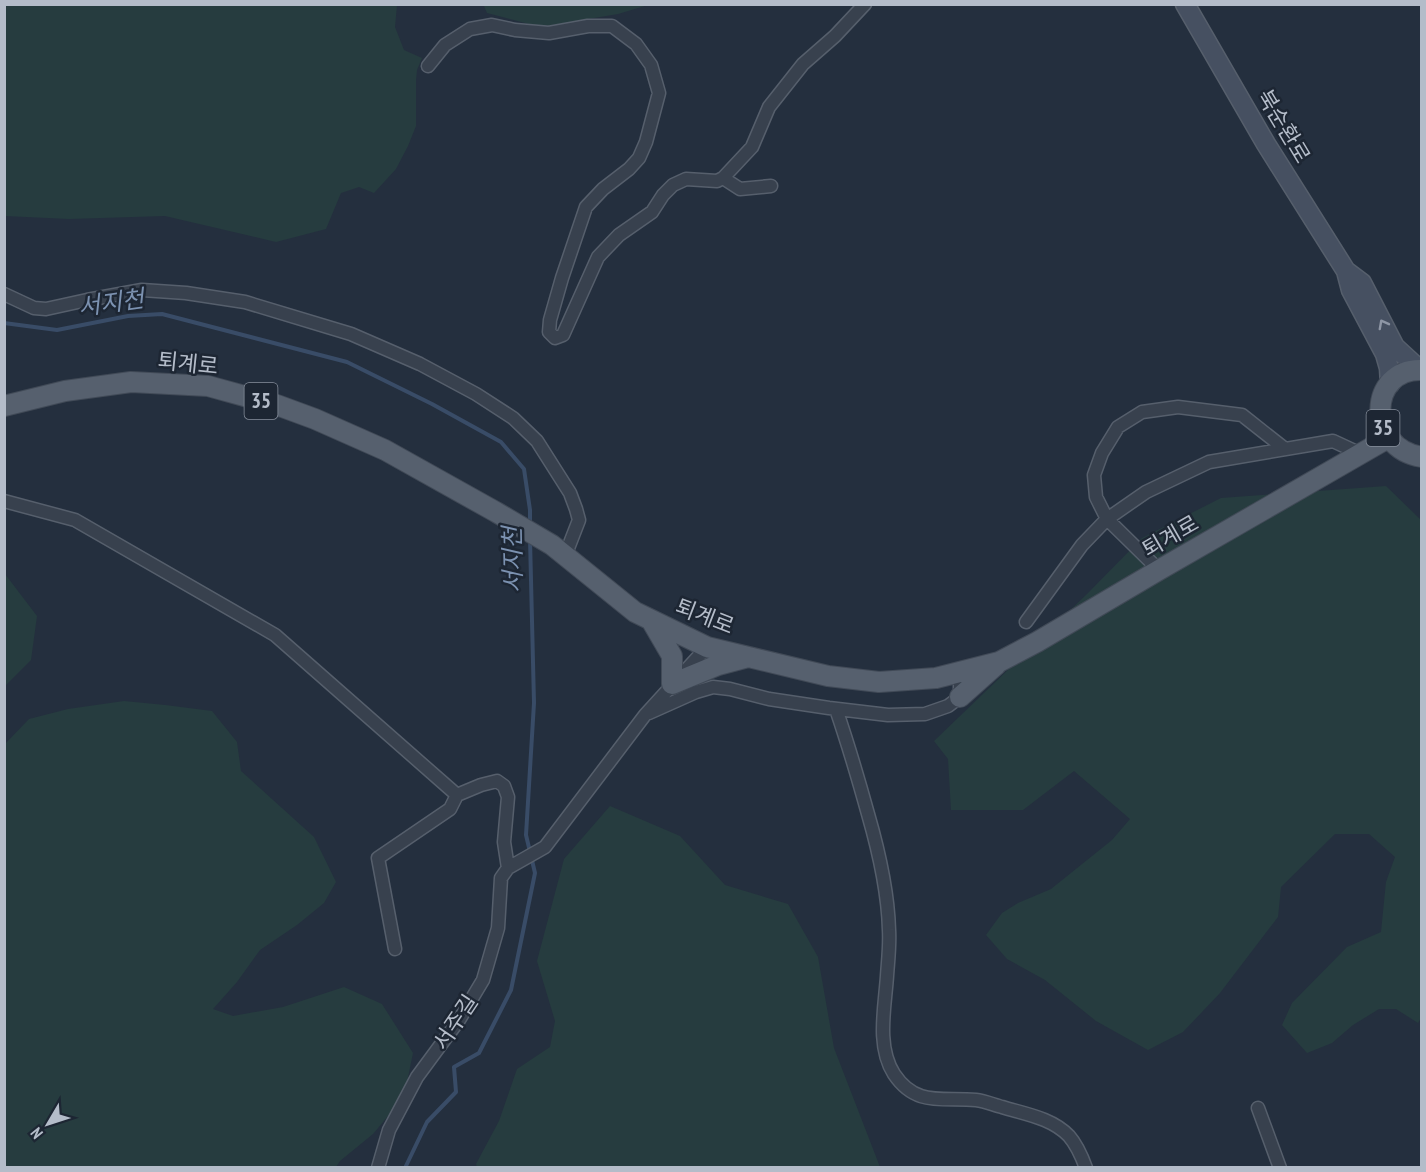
<svg xmlns="http://www.w3.org/2000/svg" width="1426" height="1172" font-family="'PT Sans Narrow','Noto Sans KR',sans-serif">
	<rect width="100%" height="100%" fill="#242f3e"/>
	<path fill="#263c3f" d="M485,4L648,5L618,14L540,27L487,13L484,6Z
		M4,5H397L395,27L404,50L422,58L417,70L416,80V126L408,146L396,169L374,193L359,187L341,193L326,229L276,242L165,216L69,219L5,216Z
		M1386,486L1421,520V1018L1418,1023L1396,1009H1379L1353,1025L1332,1043L1307,1053L1282,1025L1292,1003L1347,947L1381,932L1386,882L1395,857L1369,834H1335L1281,887L1278,917L1220,993L1183,1032L1148,1050L1096,1021L1045,980L1007,959L986,935L1002,913L1018,903L1051,889L1112,840L1130,819L1074,771L1023,810H951L948,759L934,741L1087,594L1142,538L1221,498Z
		M5,574L37,616L31,660L5,686Z
		M124,701L165,705L212,711L237,742L241,771L314,837L336,882L324,903L297,925L260,950L237,982L213,1009L233,1016L283,1007L344,987L382,1004L413,1053L404,1097L373,1134L340,1161L336,1167L5,1168V744L29,719L68,709Z
		M610,806L680,836L725,885L788,904L818,957L834,1048L880,1167H477L476,1164L499,1121L517,1069L550,1047L555,1021L537,961L564,859Z"/>
	<g fill="none" stroke-linecap="round" stroke-linejoin="round">
		<path stroke="#394c67" stroke-width="4" d="M4,323L57,330L128,316L162,314L347,362L432,404L501,442L524,469L530,510V526
			M405,1168L427,1122L456,1092L454,1067L479,1053L511,990L535,873L526,835L534,703L530,539"/>
		<g stroke="#565f6c" stroke-width="15">
			<path id="street" d="M428,66L445,45L470,29L492,25L515,30L549,33L588,26H612L636,44L651,65L659,93L646,142L639,158L629,169L603,189L586,207L562,278L550,320L549,332L555,338L563,335L598,257L619,235L652,212L663,195L673,185L686,179L717,181L723,178L740,189L771,186
				M723,178L752,147L769,107L803,64L835,36L865,4
				M4,294L34,308L46,309L87,300L142,290L186,293L245,302L351,334L420,364L476,394L513,418L537,441L570,493L576,509L579,520L565,556
				M4,501L75,520L275,635L457,795
				M1159,570L1107,519L1096,497L1094,475L1102,453L1118,427L1142,412L1178,407L1242,415L1285,449
				M1026,622L1082,545L1107,519L1146,492L1209,462L1333,441L1361,454
				M836,709C848,744 858,778 868,814C879,852 888,890 889,930C890,945 888,961 887,976C885,1007 876,1046 894,1074C916,1107 942,1097 976,1100C985,1101 994,1105 1002,1107C1025,1114 1052,1118 1069,1136C1076,1144 1082,1157 1086,1168
				M649,713L696,692L713,687L730,689L769,699L829,708L888,715L925,714L948,706L960,697V672
				M395,949L378,858L450,809L457,795L481,785L497,781L504,786L508,797L504,842L508,868L545,847L645,715L707,647
				M1258,1108L1280,1168
				M378,1168L389,1130L417,1077L459,1020L483,980L498,928L501,878L508,868"/>
		</g>
		<g stroke="#565f6c" stroke-width="21">
			<path id="secondary" d="M1185,4L1266,144L1346,271
				M1390,384L1389,368L1385,354L1351,290L1346,271L1362,283L1395,347L1419,369"/>
		</g>
		<g stroke="#414a57" stroke-width="22">
			<path id="primary" d="M1422,370C1368,368 1365,448 1422,457
				M4,406L65,391L131,382L208,386L277,405L315,419L385,450L496,512L552,545L635,612L707,647L828,676L879,682L936,678L999,662L1037,642L1159,570L1388,438
				M651,620L672,656V684L718,665L748,657
				M960,697L996,665"/>
		</g>
		<use href="#street" stroke="#38414e" stroke-width="12"/>
		<use href="#secondary" stroke="#465061" stroke-width="18"/>
		<use href="#primary" stroke="#56606e" stroke-width="20"/>
	</g>
	<defs><path id="oneway-chevron" d="M-2-3.5L2.5 0L-2 3.5" fill="none" stroke-width="1.6" stroke-linecap="round" stroke-linejoin="round" transform="scale(1.5)"/></defs>
	<use stroke="#8e96a5" href="#oneway-chevron" transform="translate(1383 324) rotate(-118)"/>
	<g text-anchor="middle" stroke-width="5" stroke-linejoin="round" paint-order="stroke">
		<g fill="#1d2633" stroke="#878f9c" stroke-width="1.5">
			<rect x="244.5" y="383" width="33" height="36" rx="4.5"/>
			<rect x="1366.5" y="410" width="33" height="36" rx="4.5"/>
		</g>
		<g font-size="21" font-weight="bold" fill="#b4bcc9">
			<text x="261" y="408">35</text>
			<text x="1383" y="435">35</text>
		</g>
		<g font-size="22" fill="#b4bcc9" stroke="#1d2633">
			<text transform="translate(1284 126) rotate(59)" y="8">북순환로</text>
			<text transform="translate(188 363) rotate(6)" y="8">퇴계로</text>
			<text transform="translate(1170 536) rotate(-30)" y="8">퇴계로</text>
			<text transform="translate(705 616) rotate(21)" y="8">퇴계로</text>
			<text transform="translate(455 1022) rotate(-56)" y="8">서주길</text>
		</g>
		<g font-size="24" font-style="italic" fill="#7c92b1" stroke="#1d2633">
			<text transform="translate(111 303) rotate(-8)" y="8">서지천</text>
			<text transform="translate(513 560) rotate(-91)" y="8">서지천</text>
		</g>
	</g>
	<rect width="1426" height="1172" fill="none" stroke="#b4bcc9" stroke-width="12"/>
	<g transform="translate(48 1124) rotate(231)" stroke="#1d2633" stroke-width="4.5" paint-order="stroke">
	<path d="M0-4.5L10 22L0 15L-10 22Z" fill="#b4bcc9"/>
	<text y="-9" font-size="16" font-weight="bold" text-anchor="middle" fill="#b4bcc9">N</text>
	</g>
</svg>
